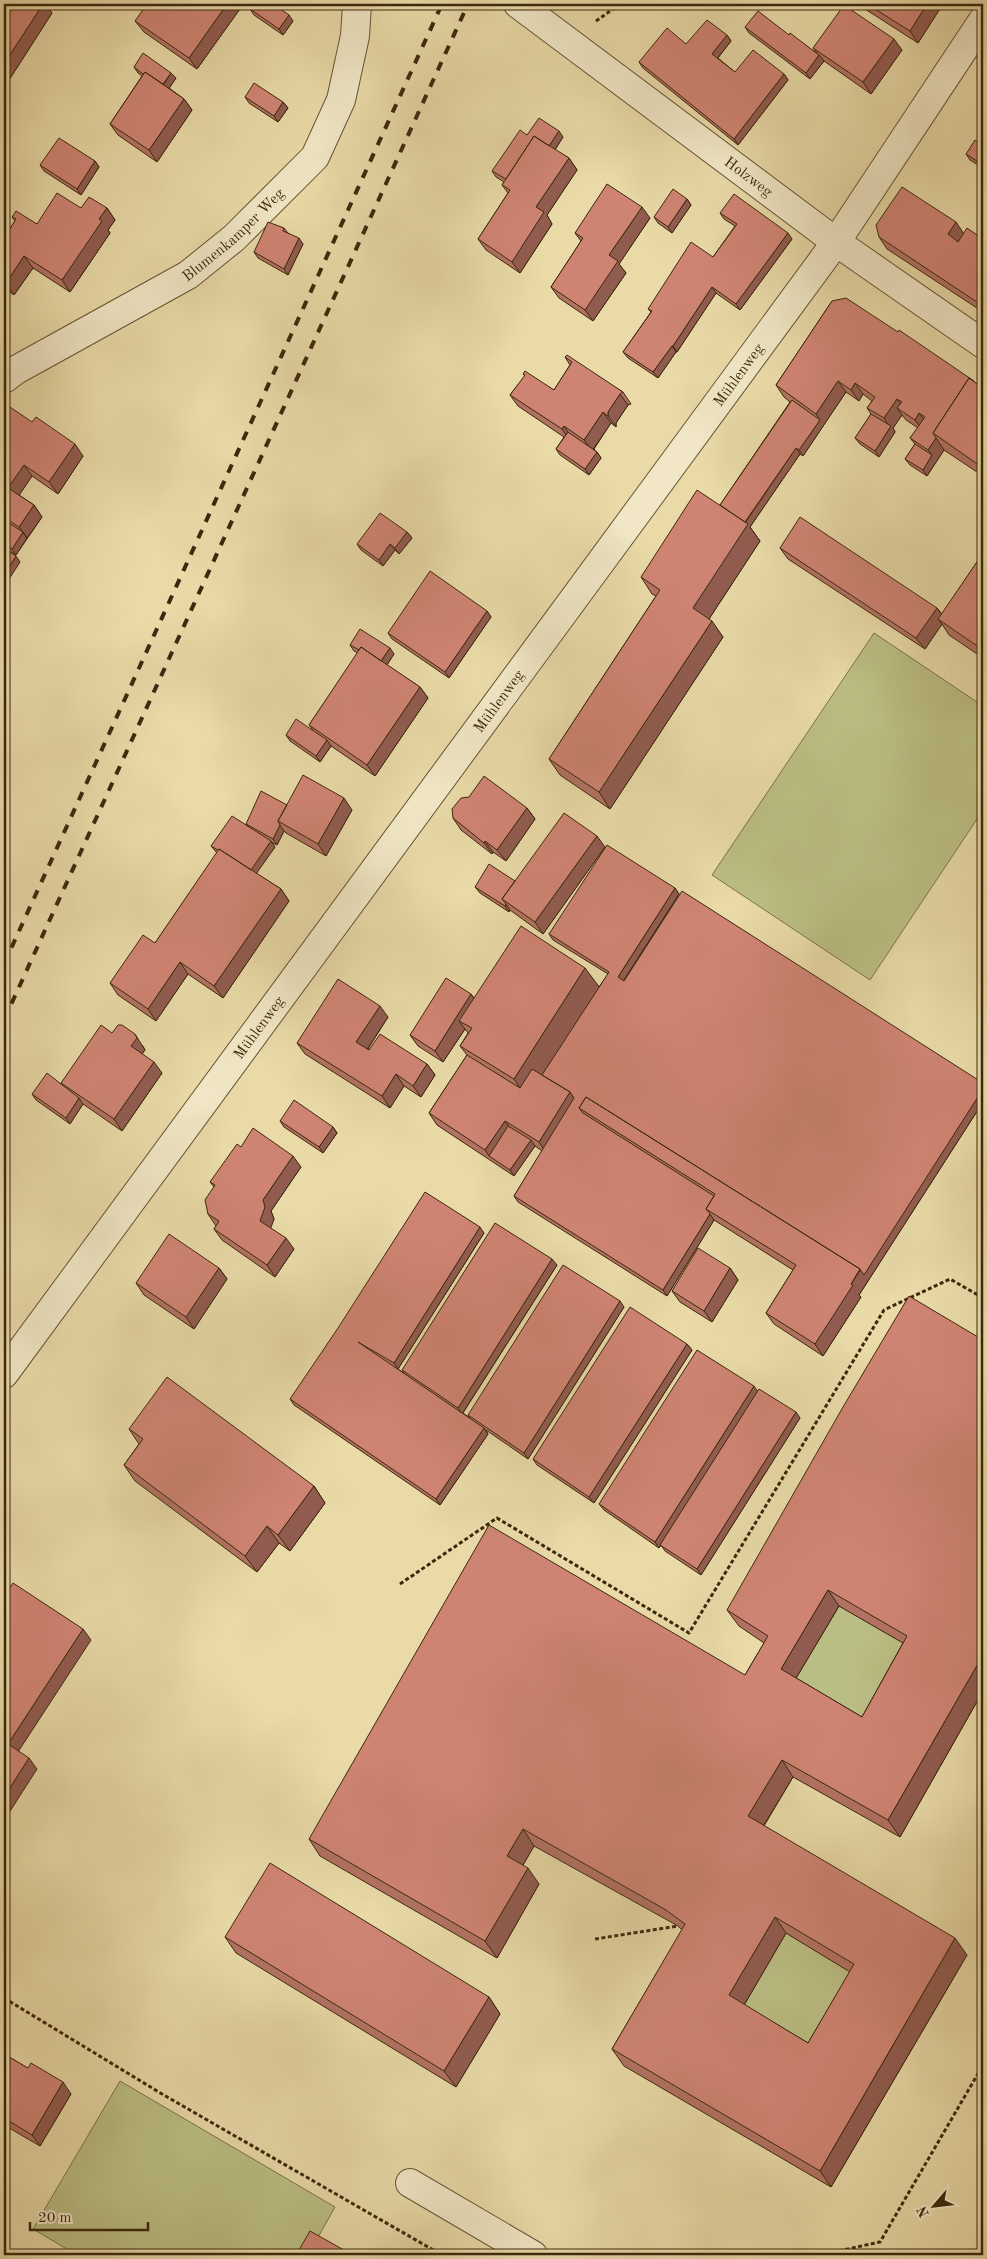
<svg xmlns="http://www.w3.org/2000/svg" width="987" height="2259" font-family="'Old Standard TT',serif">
	<rect width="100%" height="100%" fill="#e9daa8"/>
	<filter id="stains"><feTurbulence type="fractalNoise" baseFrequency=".004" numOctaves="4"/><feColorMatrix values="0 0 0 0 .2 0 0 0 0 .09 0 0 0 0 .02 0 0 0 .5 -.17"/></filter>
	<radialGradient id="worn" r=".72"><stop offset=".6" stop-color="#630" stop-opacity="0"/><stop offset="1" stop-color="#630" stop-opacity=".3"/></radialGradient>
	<path fill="#bbbe84" stroke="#7c7348" d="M874,633L983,706V810L870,980L712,875Z
		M839,1606L919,1652L874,1734L792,1685Z
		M786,1933L866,1981L820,2059L740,2012Z
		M120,2081L335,2207L308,2255H77L33,2229Z"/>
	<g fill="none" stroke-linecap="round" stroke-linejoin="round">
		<g stroke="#675434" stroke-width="30">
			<g id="minor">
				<path id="s1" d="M518,4L836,242L983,344"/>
				<path id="s2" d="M4,379L16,370L188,275L234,238L315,157L341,100L355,36L357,4"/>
				<path id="s3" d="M4,1374L836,242L983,20"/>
				<path d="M410,2183L533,2255"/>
			</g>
		</g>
		<path stroke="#3c280d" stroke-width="3" stroke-dasharray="4 2.5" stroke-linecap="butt" d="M596,21L620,4
			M400,1584L497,1518L689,1633L884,1310L950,1279L983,1298
			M595,1939L678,1926
			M4,1998L162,2094L442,2255
			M820,2255L880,2242L983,2065"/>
		<use href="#minor" stroke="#f1e7c6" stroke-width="28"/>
		<path stroke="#3c280d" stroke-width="4" stroke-dasharray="9 9" stroke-linecap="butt" d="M4,964L442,4
			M4,1020L468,4"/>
	</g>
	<path fill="#b27263" stroke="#3c280d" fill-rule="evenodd" d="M4,4L52,13L9,80L4,76Z
		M862,4H943L918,43L865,9Z
		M242,6L197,69L144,32L135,21Z
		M250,9L293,21L283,35L254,15Z
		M745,27L789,35L817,53L813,48L902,50L871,94L824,61L810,79L749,33Z
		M727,35L731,41L718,58L735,72L784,74L788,80L738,145L643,68L639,62L686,44Z
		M134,67L171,73L176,78L169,88L184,99L192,110L157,162L118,135L110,124L142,76L138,73Z
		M245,97L283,102L288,108L278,122L249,103Z
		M983,131V168L970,160L966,154L983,145L979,138Z
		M527,135L563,137L555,150L569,158L577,170L547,215L552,224L520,273L486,250L478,239L508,193L502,185L504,182L496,177L492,171Z
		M95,161L99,167L81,195L44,171L40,165Z
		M687,199L691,205L672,233L658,223L654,217Z
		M81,208H107L115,220L108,230L110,233L70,292L33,268L14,295L4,288V228L7,233L15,221L12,217L37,224Z
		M720,213L792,239L740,310L716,293L677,352H676L658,378L628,358L623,352L651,312L648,309L713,257L735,226L724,219Z
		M650,218L619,264L626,273L593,321L559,298L551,287L581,241L575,233Z
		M284,228L288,233L303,244L288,275L258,258L254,252Z
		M964,234L983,239V312L887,249L879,237Z
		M832,301L976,383L983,388V476L944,450L927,476L910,465L905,459L915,444L910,438L918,428L906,420L902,415L893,428L895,432L879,457L860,444L855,438L871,414L867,408L872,401L863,394L859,401L846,392L803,456L800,454L750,527L760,541L709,619L723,637L610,809L560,775L549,759L656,596L652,594L641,577L720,505L790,402L784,397L776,385Z
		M565,357L623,392L631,404L628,405L616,423V427L611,423L594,449L597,452L601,458L589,475L560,455L556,449L564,437L518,406L510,395L525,376L523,374L554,390L570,365Z
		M4,410L83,456L58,494L32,476L19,495L34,505L42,517L16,555L4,547Z
		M407,532L412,538L399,554L395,550L383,566L361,550L357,544Z
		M780,548L937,608L942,614L983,553V658L949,635L942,624L925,649L788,559Z
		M487,611L491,617L449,678L392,639L388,633Z
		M350,645L394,654L387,665L420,687L428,698L375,776L331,746L320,762L290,741L286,735L313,730L309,725L358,653L354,651Z
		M287,805L352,810L326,856L286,833L284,831L277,845L271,842L275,847L256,873L281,889L289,901L223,998L188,974L156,1021L118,995L110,983L155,943L217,853L211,846L248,826L246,824Z
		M527,808L535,819L506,861L493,852L492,854L461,830L453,818Z
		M605,847L543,934L510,910L509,912L480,893L475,887L515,881Z
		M675,888L679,894L624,981L983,1083V1102L859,1295L861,1297L823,1356L774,1324L766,1313L793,1270L714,1220L667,1296L518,1202L514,1196L542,1151L535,1146L514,1176L437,1125L429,1113L467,1055L460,1046L468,1033L465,1029L443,1062L418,1046L410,1035L471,994L474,998L599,987L608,974L553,940L549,934Z
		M388,1017L368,1049L427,1064L435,1075L421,1097L404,1086L390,1108L305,1054L297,1043Z
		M112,1033L143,1046L145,1050L142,1054L162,1073L122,1131L83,1104L70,1124L36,1100L32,1094L63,1086L61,1083Z
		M280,1121L333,1127L337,1133L323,1153L284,1127Z
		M241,1147L301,1167L271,1211L274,1219L270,1228L294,1249L275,1277L222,1240L214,1229L216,1226L208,1214L214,1187L210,1182Z
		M484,1233L398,1369L404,1373L402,1370L557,1265L463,1413L470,1418L468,1415L624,1307L528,1459L486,1430L488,1434L440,1505L294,1405L290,1399Z
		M219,1268L227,1279L194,1329L144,1295L136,1283Z
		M730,1268L738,1280L712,1322L680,1302L672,1291Z
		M983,1340V1691L900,1837L793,1777L764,1826L967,1955L831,2187L624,2066L612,2049L682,1930L678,1926L534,1846L523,1865L539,1884L497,1958L320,1856L309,1839L745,1675L764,1643L739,1626L727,1610ZM839,1606L903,1643L862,1717L796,1678ZM786,1933L850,1972L808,2043L744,2005Z
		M687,1344L692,1350L594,1503L537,1465L533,1459Z
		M758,1391L800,1418L701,1575L665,1551L661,1545L659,1548L604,1510L599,1504Z
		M129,1429L314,1486L325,1503L290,1551L279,1543L257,1572L135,1481L124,1465L139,1444Z
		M225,1937L489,1997L500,2014L456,2087L236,1953Z
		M4,2054L71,2094L40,2146L4,2125Z"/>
	<path fill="#915c50" stroke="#3c280d" d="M43,4H46L52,13L9,80L4,72V64Z
		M227,4H241L242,6L197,69L189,58Z
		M927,4H943L918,43L910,31Z
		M289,15L293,21L283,35L279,29Z
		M727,35L731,41L716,60L712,54Z
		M894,39L902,50L871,94L863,82Z
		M819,55L824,61L810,79L806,73Z
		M171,73L176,78L166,93L162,87Z
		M784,74L788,80L738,145L734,139Z
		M184,99L192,110L157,162L149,150Z
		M283,102L288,108L278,122L274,116Z
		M559,131L563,137L552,154L548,148Z
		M569,158L577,170L547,215L552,224L520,273L512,262L536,207Z
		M95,161L99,167L81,195L77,189Z
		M687,199L691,205L672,233L668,227Z
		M642,207L650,218L619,264L626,273L593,321L585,310L609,255Z
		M107,208L115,220L108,230L110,233L70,292L62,280L99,219Z
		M956,222L964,234L956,246L948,234Z
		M4,229L13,240L4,236Z
		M788,233L792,239L740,310L736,304Z
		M299,238L303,244L288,275L284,269Z
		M24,256L33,268L14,295L6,283Z
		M712,287L716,293L677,352L673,346Z
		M672,346L676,352L658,378L653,372Z
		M838,381L846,392L803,456L799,450L820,420L816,414Z
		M855,383L863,394L859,401L851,390Z
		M620,394L628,405L616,423V427L608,416V412Z
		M897,399L905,410L897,408L902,415L893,428L895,432L879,457L875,451L890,428L884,418Z
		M603,412L611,423L592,451L584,440Z
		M919,413L927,424L923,431L915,420Z
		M564,426L572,438L570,441L562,429Z
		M936,438L944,450L927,476L923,470L932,455L928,450Z
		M75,444L83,456L58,494L49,482Z
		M796,448L800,454L750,527L760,541L705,625L693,608L743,526Z
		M597,452L601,458L589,475L585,469Z
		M24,465L32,476L16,500L8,488Z
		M34,505L42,517L27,538L19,527Z
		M23,532L27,538L16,555L12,549Z
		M407,532L412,538L399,554L395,548Z
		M390,544L395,550L383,566L379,560Z
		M16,556L20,562L4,587V575Z
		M937,608L945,619H938L942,624L925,649L916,638Z
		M487,611L491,617L449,678L445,672Z
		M712,621L723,637L610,809L599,792Z
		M390,648L394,654L384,669L380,663Z
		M420,687L428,698L375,776L367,765Z
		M327,740L331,746L320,762L316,756Z
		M344,798L352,810L326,856L318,844Z
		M527,808L535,819L506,861L497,850Z
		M280,825L284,831L277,845L273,839Z
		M597,836L605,847L543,934L535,922Z
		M271,841L275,847L254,877L250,871Z
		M485,841L493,852L492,854L484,843Z
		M675,888L679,894L622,983L618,977Z
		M281,889L289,901L223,998L214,986Z
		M506,904L510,910L509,912L505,906Z
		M180,962L188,974L156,1021L148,1009Z
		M585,968L600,988L528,1100L514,1079Z
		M471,994L479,1006L459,1021L465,1029L443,1062L435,1051Z
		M380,1006L388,1017L364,1054L356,1042Z
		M135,1034L145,1050L139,1057L131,1046Z
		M154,1062L162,1073L122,1131L114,1119Z
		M427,1064L435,1075L421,1097L413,1086Z
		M396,1074L404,1086L390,1108L382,1096Z
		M983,1089V1102L859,1295L861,1297L823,1356L815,1344L851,1284Z
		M570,1092L578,1104L547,1154L539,1142Z
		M79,1098L83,1104L70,1124L66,1118Z
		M505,1121L513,1132L489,1156L485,1150Z
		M333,1127L337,1133L323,1153L319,1147Z
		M531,1140L535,1146L514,1176L510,1170Z
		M293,1156L301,1167L271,1211L274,1219L269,1233L260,1221L263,1200Z
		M710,1214L714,1220L667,1296L663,1290Z
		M480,1227L484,1233L398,1369L394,1363Z
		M286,1238L294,1249L275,1277L267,1265Z
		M552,1259L557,1265L462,1414L458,1408Z
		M219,1268L227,1279L194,1329L186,1317Z
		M730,1268L738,1280L712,1322L704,1311Z
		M620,1301L624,1307L528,1459L524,1453Z
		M687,1344L692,1350L594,1503L589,1497Z
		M754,1386L758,1392L659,1548L655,1542Z
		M796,1412L800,1418L701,1575L697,1569Z
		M484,1428L488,1434L440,1505L436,1499Z
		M314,1486L325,1503L290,1551L278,1535Z
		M267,1526L279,1543L257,1572L245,1556Z
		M828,1590L839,1606L792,1685L781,1669Z
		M83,1629L91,1640L16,1755L8,1744Z
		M983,1655V1691L900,1837L888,1820Z
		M29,1758L37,1769L5,1819L4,1818V1797Z
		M782,1760L793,1777L759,1833L748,1816Z
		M523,1829L534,1846L519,1872L507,1856Z
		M528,1868L539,1884L497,1958L485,1941Z
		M775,1917L786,1933L740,2012L729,1995Z
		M955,1938L967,1955L831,2187L820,2171Z
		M489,1997L500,2014L456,2087L444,2071Z
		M63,2082L71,2094L40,2146L32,2135Z"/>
	<path fill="#cf8473" stroke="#3c280d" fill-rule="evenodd" d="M4,4H43L4,64Z
		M147,4H227L189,58L135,21Z
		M254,4H273L289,15L279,29L250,9Z
		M867,4H927L910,31Z
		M844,5L894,39L863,82L813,48Z
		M758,11L789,35L790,33L819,55L806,73L745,27Z
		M707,20L727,35L712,54L735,72L753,50L784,74L734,139L639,62L667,28L686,44Z
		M143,53L171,73L163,84L145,72L143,74L134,67Z
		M145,72L184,99L149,150L110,124Z
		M254,83L283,102L274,116L245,97Z
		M539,118L559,131L549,146L534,136L506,179L492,171L520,130L527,135Z
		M983,131V141L979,138Z
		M534,136L569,158L536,207L544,212L512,262L478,239L510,190L502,185Z
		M59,138L95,161L77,189L40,165Z
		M975,140L983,145V165L966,154Z
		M607,184L642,207L609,255L618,261L585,310L551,287L583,238L575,233Z
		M902,187L956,222L948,234L958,242L967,228L983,239V306L879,237L876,225Z
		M673,189L687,199L668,227L654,217Z
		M57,193L81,208L89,197L107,208L99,219L102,221L62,280L24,256L6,283L4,282V234L6,235L16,219L12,217L16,211L37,224Z
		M734,194L788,233L736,304L712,287L673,346H672L653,372L623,352L652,311L648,309L691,242L713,257L737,224L720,213Z
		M268,222L284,228L283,231L299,238L284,269L254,252Z
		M846,298L898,332L899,330L974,381L969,378L933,433L936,438L928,450L910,438L925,417L919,413L915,420L897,408L902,402L897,399L884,418L867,408L875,397L855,383L851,390L838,381L816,414L776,385L832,301Z
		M567,355L623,392L620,394L608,412V416L603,412L584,440L564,426L562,429L510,395L525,375L523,374L525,371L554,390L572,362L565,357Z
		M969,378L983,388V468L933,433Z
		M792,400L820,420L799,450L796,448L745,522L720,505Z
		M7,405L32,422L36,417L75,444L49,482L24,465L8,488L34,505L19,527L4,517V410Z
		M871,414L891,426L875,451L855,438Z
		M568,432L597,452L585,469L556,449Z
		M915,444L932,455L923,470L905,459Z
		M697,490L748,524L693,608L712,621L599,792L549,759L660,590L641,577Z
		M380,513L407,532L395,548L390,544L379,560L357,544Z
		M800,517L937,608L916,638L780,548Z
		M4,520L23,532L12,549L4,544Z
		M4,548L16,556L4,575Z
		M983,553V650L938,619Z
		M430,571L487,611L445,672L388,633Z
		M360,629L390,648L381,661L361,647L359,650L350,645Z
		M361,647L420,687L367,765L309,725Z
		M296,719L327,740L316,756L286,735Z
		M303,775L344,798L318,844L278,821Z
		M484,776L527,808L497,850L485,841L484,843L453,818L452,809L461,798L469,797Z
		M261,791L287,805L278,821L280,825L273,839L246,824Z
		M564,813L597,836L535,922L502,899Z
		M232,816L271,841L251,870L219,849L218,850L211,846Z
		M607,845L675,888L618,977L624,981L682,891L983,1083V1089L864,1275L860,1269L586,1097L579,1108L583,1113L714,1196L706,1209L710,1214L663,1290L514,1196L574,1098L570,1092L542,1075L609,972L549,934Z
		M219,849L281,889L214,986L180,962L148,1009L110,983L143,935L155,943Z
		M489,864L515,881L502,899L506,904L505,906L475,887Z
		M521,926L585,968L514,1079L460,1046L472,1028L459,1021Z
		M446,978L471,994L435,1051L410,1035Z
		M338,979L380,1006L356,1042L369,1050L380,1034L427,1064L413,1086L396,1074L382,1096L297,1043Z
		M101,1025L112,1033L118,1025H122L135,1034L137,1038L131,1046L154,1062L114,1119L61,1083Z
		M467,1055L520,1088L532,1069L570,1092L539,1142L505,1121L485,1150L429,1113Z
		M47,1073L79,1098L66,1118L32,1094Z
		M586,1097L860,1269L851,1284L853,1285L815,1344L766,1313L796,1265L706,1209L715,1194L579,1108Z
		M294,1100L333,1127L319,1147L280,1121Z
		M508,1126L531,1140L510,1170L489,1156Z
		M253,1128L293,1156L263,1200L265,1207L260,1221L286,1238L267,1265L214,1229L219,1221L208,1214L205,1200L215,1185L210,1182L237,1144L241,1147Z
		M425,1192L480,1227L394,1363L358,1342L484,1428L436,1499L290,1399L338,1328Z
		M495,1223L552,1259L458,1408L402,1370Z
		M169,1234L219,1268L186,1317L136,1283Z
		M698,1248L730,1268L704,1311L672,1291Z
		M563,1265L620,1301L524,1453L468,1415Z
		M909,1296L983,1340V1655L888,1820L782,1760L748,1816L955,1938L820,2171L612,2049L685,1924L666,1910L523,1829L507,1856L528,1868L485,1941L309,1839L489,1525L745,1675L768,1636L727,1610L843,1407ZM828,1590L907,1636L862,1717L781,1669ZM775,1917L854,1964L808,2043L729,1995Z
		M630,1307L687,1344L589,1497L533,1459Z
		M697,1350L754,1386L655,1542L599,1504Z
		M167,1377L314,1486L278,1535L267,1526L245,1556L124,1465L143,1439L129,1429Z
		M759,1389L796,1412L697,1569L660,1545Z
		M13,1583L83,1629L8,1744L29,1758L4,1797V1597Z
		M270,1863L489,1997L444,2071L225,1937Z
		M4,2054L28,2068L31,2063L63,2082L32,2135L4,2118Z
		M310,2231L353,2255H296Z"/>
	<g text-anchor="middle" stroke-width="4.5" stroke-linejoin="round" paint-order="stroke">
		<g font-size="15" fill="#3c280d" stroke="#f1e7c6">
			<text dy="5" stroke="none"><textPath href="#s1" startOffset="288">Holzweg</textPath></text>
			<text dy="5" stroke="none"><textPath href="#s2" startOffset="272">Blumenkamper Weg</textPath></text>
			<text dy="5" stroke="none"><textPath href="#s3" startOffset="1240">Mühlenweg</textPath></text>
			<text dy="5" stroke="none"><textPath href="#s3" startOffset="835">Mühlenweg</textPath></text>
			<text dy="5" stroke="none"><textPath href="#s3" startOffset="430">Mühlenweg</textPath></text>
		</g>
	</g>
	<rect width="987" height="2259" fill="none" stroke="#e9daa8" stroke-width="20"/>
	<rect x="5" y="5" width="977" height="2249" fill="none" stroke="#3c280d" stroke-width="2.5"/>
	<rect x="10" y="10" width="967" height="2239" fill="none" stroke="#3c280d"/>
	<g transform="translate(934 2206) rotate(242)" stroke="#f1e7c6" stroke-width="4" paint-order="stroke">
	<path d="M0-4L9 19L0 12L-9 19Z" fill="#3c280d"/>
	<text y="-8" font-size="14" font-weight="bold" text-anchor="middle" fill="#3c280d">N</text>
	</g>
	<path d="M30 2222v8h118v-8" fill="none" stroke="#3c280d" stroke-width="2.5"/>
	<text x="38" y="2222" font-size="15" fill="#3c280d" stroke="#f1e7c6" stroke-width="4" paint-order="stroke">20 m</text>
	<rect width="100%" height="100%" filter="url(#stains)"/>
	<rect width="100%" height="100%" fill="url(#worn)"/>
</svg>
